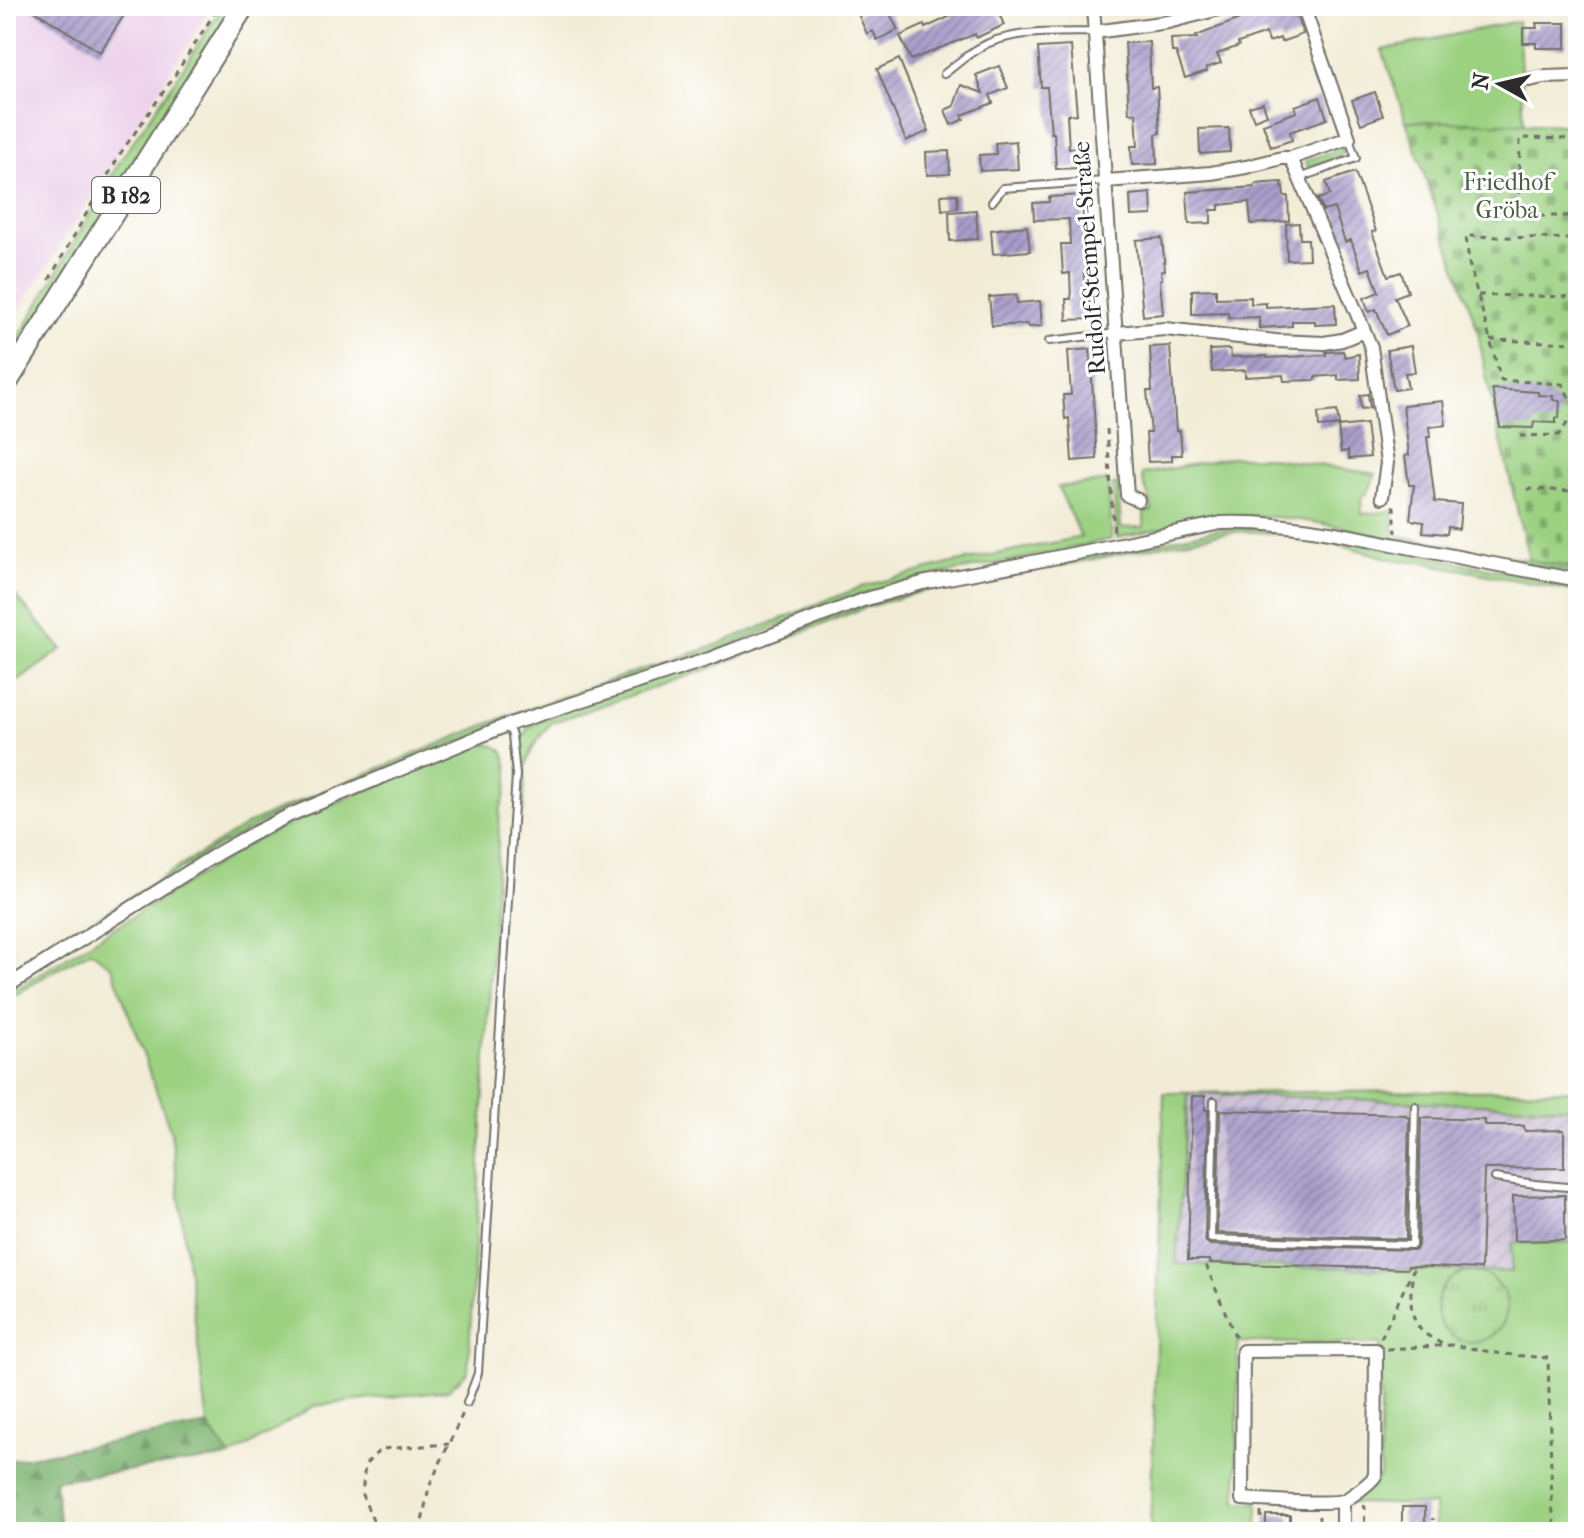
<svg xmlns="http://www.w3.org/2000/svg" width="1584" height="1538" font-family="'IM FELL French Canon',serif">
	<defs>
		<pattern id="industrial-furrows" width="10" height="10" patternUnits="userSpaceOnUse" patternTransform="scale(2)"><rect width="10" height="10" fill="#cbbfd5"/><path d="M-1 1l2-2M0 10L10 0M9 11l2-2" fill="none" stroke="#aea4b7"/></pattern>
		<pattern id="forest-firs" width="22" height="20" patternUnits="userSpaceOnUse" patternTransform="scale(2)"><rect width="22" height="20" fill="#7db370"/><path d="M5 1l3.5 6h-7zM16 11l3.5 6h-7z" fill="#67925c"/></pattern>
		<pattern id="cemetery-stones" width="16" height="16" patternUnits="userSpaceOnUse" patternTransform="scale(2)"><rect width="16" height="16" fill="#9cd182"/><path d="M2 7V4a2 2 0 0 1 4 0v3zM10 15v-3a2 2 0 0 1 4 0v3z" fill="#7faa6b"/></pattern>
		<pattern id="park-tufts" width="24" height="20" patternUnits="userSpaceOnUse" patternTransform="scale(2)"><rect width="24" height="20" fill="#9cd182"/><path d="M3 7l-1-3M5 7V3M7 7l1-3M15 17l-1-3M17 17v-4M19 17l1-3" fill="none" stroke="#7faa6b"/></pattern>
		<pattern id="building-hatch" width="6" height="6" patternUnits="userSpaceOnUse" patternTransform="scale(2)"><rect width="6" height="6" fill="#a89dca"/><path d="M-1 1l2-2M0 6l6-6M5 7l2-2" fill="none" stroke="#8980a4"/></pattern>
	</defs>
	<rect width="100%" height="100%" fill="#fff"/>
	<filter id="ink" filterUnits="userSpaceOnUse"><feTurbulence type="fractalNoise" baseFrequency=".0125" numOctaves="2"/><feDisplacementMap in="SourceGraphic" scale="16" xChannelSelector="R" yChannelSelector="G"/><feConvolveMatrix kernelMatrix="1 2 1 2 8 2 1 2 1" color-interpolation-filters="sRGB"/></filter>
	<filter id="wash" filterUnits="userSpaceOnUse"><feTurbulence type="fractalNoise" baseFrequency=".006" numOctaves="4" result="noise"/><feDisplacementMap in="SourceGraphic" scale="32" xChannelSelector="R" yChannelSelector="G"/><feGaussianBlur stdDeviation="1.8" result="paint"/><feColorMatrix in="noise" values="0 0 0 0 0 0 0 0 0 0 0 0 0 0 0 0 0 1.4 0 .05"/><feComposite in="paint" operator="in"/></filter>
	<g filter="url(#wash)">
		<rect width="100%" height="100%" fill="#f2ecd6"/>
		<path fill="#ecd1ea" d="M6,6H212L6,331Z"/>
		<path fill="url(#industrial-furrows)" d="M1187,1093L1578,1108V1242L1513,1244V1272L1176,1264Z"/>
		<path fill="#9cd182" stroke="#647e56" stroke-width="2" d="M223,6H235L6,370V359L58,271L121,159L174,82Z
			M1518,21L1524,124L1406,121L1382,50Z
			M1342,148L1344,154L1308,167L1305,161Z
			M1231,457H1265L1376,474L1369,490L1361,500L1362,514L1393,511L1394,539C1350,529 1304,518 1259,516C1211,514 1163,528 1117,538L1113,485L1118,484L1121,528L1144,527V512L1152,511C1151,495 1143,490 1142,474Z
			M1108,481L1112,539L1046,554L919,578L860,595L706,654L564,700L285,810L215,848L6,980V975L248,824L285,807L505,717L623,676L706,649L861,587L952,563L1081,537L1058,487Z
			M1243,527L1284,530L1330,537L1578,586V592L1426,563L1396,560L1330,542L1283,534L1243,531L1219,534L1049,568L923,591L864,608L710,668L551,723C521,758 525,768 524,811C519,792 516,748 527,731C530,725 536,722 542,719L863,605L922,588L1124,550L1219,529Z
			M1399,536L1578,569V574L1399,540Z
			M6,585L62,649L6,690Z
			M487,744L495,746L503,751C512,772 508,790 500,810L468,1371L448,1390L314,1406L230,1457L208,1425L171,1132L112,967L91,951L52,972L6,1001V995L256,840L334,803L479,745Z
			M1578,1090V1108L1188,1093L1176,1264L1512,1272V1243L1578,1242V1528L1552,1529L1551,1532H1435L1434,1505L1353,1503L1358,1495L1380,1476V1344L1238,1342L1237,1502L1258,1503V1532H1150L1164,1093Z"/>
		<path fill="url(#forest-firs)" stroke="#546f4e" stroke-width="2" d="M208,1425L230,1457L55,1480L60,1532H6V1461Z"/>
		<path fill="url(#cemetery-stones)" stroke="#647e56" stroke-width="2" d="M1406,121L1578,125V569L1529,560L1488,385L1477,328Z"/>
		<path fill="url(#park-tufts)" stroke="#647e56" stroke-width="2" d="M1437 1307a35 35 0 1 1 70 0a35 35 0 1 1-70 0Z"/>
		<g id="blocks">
			<path fill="url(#building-hatch)" d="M27,6H130L100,52Z
				M874,6H886L898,30L877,40L873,31L867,34L858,14Z
				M963,6H996L1004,25L976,38L975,34L911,60L900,36L924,25L925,28L964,10Z
				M1273,6H1286L1289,15L1295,13L1303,34L1281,42L1280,38L1269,42L1266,33L1238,43L1239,46L1217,54L1221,63L1206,68L1207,71L1185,78L1176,52H1172L1171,39L1197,38L1196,36Z
				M1536,23H1566V48H1536V43H1523V28H1537Z
				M1149,42L1151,88L1157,87L1160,133L1156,134L1157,164L1132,165L1131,146H1138L1136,113H1129L1125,43Z
				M1071,46L1077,114L1067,115L1069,148L1078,147L1079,168L1056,169L1054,133H1051L1047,87H1041L1038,48Z
				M899,59L929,131L906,141L877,69Z
				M999,66L1008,88L990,95L993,103L962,115L964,119L951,125L945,110L954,106L961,85L983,93L976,75Z
				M1375,92L1383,116L1361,124L1352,100Z
				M1320,97L1327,119L1290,132L1292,140L1271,147L1263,124L1297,112L1295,106Z
				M1263,103L1267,115L1254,120L1249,107Z
				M1229,128L1230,152L1200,154L1199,129Z
				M1016,141L1018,169L980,171L979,155L996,154L995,143Z
				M949,151L950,174L927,175L926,152Z
				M1355,172L1376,231L1372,232L1388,276L1401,272L1408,292L1395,297L1408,326L1387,335L1376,309L1369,312L1364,298L1379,292L1370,268L1362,271L1351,240L1345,242L1334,208L1323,211L1318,199L1330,195L1326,182Z
				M1282,182L1284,196H1288L1289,221L1251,224L1249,202L1219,205V210H1211V223L1189,224L1187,192L1255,187V184Z
				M1151,193L1152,215L1131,216L1130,195Z
				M957,194L958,208L942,210L941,195Z
				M1082,195L1086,273H1084L1085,298H1089L1090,319L1067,320L1066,299H1071L1070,273L1063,274L1061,244H1070L1069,219L1034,220L1033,203L1049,202V197Z
				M976,210L978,239L950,241L949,212Z
				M1299,223L1300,239H1308L1309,259L1287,260L1286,224Z
				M1027,226L1030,251L993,254L991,230Z
				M1162,238L1165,270L1161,271L1162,279L1160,280L1163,314L1143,316L1136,240Z
				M1216,289V298L1251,297V304L1266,303V307L1335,304L1336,324L1315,325V321H1292V326L1259,328V317L1229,318L1228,313L1192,314V290Z
				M1016,295L1017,303L1040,301L1042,326L1028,327V324L992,326L989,297Z
				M1170,346L1176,431H1180L1182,455H1172V461L1148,462L1146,433H1151L1147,391H1152L1150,347Z
				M1411,346L1415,372L1405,373L1408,388L1394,390L1387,350Z
				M1090,349L1097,459L1072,461L1069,418L1065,419L1063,395H1071L1068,351Z
				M1230,349L1231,357L1267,356V358L1326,355V352L1343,351L1345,357L1359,354L1360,379L1338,380V375L1315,377V380L1284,381L1283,375L1245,377V370L1212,372L1210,350Z
				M1492,389L1538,392V395L1553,396V400L1560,401L1559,418H1556V423L1534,422L1533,428L1500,427Z
				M1368,394L1370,408L1361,409L1360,395Z
				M1443,401L1446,425L1429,427L1430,437H1427L1435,502L1461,504L1459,529L1448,527L1447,534L1423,532L1424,522L1410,520L1414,485H1409L1405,456L1409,455L1403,405Z
				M1337,411L1339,425L1319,427L1318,413Z
				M1366,424L1370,457L1349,459L1348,451L1341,452L1338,427Z
				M1192,1096H1205V1110H1208L1205,1239L1206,1242L1210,1245L1416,1250L1418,1245L1421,1118L1485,1120V1126H1524L1525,1131L1564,1130V1168L1484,1169L1481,1269L1408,1266L1407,1269L1210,1263V1260H1188Z
				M1220,1110L1406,1115V1117L1409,1118L1406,1239L1217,1233Z
				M1565,1195V1240L1514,1241L1513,1196Z
				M1402,1507H1425V1532H1402Z
				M1266,1515H1290V1532H1266Z"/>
		</g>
	</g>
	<g filter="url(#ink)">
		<use href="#blocks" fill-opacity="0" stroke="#716f67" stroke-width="2"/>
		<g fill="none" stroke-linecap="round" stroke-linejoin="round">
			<g stroke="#716f67" stroke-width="10">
				<path id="service" d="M944,74C955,66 966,55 979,48C1010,29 1059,33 1095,32
					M1299,178L1356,158L1349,139
					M992,202L1003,188L1105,181
					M1049,341L1116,333
					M1214,1101L1211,1239L1412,1245L1415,1106
					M1495,1178L1535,1184L1578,1188
					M467,1403L478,1373L516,775L512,735L507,725"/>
			</g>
			<g stroke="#716f67" stroke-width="16">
				<path id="minor" d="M1093,6L1127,495L1138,500
					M1095,32L1168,22L1231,6
					M1530,80L1543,77L1578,76
					M1291,158L1371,347L1387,463L1382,497
					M1106,181L1211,173L1246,167L1282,158H1291L1349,138L1303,6
					M1116,333L1165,329L1276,341L1324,343L1342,340L1364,331
					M6,987L220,852L254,833L290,815L507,725L709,659L863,600L922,583L1048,559L1221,523C1281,521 1338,533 1397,545C1457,557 1518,569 1578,580
					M1376,1350L1375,1476C1370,1483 1354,1495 1345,1500C1336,1505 1258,1500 1242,1499L1243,1351Z
					M1343,1532V1501"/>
			</g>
			<g stroke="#716f67" stroke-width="24">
				<path id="primary" d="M6,384L244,6"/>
			</g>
			<path stroke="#716f67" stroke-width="3" stroke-dasharray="6 6" stroke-linecap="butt" d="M1578,139L1520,138L1519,216H1578
				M49,280L120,154L171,81L219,6
				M1478,295L1578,297
				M1490,340L1578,343
				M1576,406L1578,320
				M1107,429L1114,533
				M1520,436L1559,435L1576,410L1562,384L1501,380L1469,263L1466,236L1578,239
				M1527,489L1574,491L1576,412
				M1392,506L1394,507L1396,533
				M1206,1265L1237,1341
				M1381,1338L1413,1270C1411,1289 1407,1314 1421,1330C1427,1336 1437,1341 1444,1345
				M1387,1349L1453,1345L1502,1354L1548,1358L1552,1504L1555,1532
				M1362,1506L1365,1507L1364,1532
				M1261,1512V1532
				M1366,1528H1402
				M1290,1530H1318
				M378,1532L362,1495L365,1465L381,1449L449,1444
				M420,1532L429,1487L464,1411
				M1319,1532V1516
				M1433,1532V1518"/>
			<use href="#service" stroke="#fff" stroke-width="6"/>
			<use href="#minor" stroke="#fff" stroke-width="12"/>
			<use href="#primary" stroke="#fff" stroke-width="20"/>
		</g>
	</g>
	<g text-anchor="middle" stroke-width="6" stroke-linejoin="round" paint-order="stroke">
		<rect fill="#fff" stroke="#6b6b6b" stroke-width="2" x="92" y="177" width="68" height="36" rx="6"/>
		<g font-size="22" font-weight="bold" fill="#2b2b2b">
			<text x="126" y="203">B 182</text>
		</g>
		<g font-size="24" fill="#4d5d45" stroke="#fff">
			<text x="1507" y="190">Friedhof<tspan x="1507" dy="28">Gröba</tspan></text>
		</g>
		<g font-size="24" fill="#2b2b2b" stroke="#fff">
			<text transform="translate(1089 258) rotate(-94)" y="8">Rudolf-Stempel-Straße</text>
		</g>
	</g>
	<rect width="1584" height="1538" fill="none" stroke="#fff" stroke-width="32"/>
	<g transform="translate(1500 84) rotate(278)" stroke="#ffffff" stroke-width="6" paint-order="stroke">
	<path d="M0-6L14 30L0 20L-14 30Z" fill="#2b2b2b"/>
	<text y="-12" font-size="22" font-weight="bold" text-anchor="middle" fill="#2b2b2b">N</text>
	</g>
</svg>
